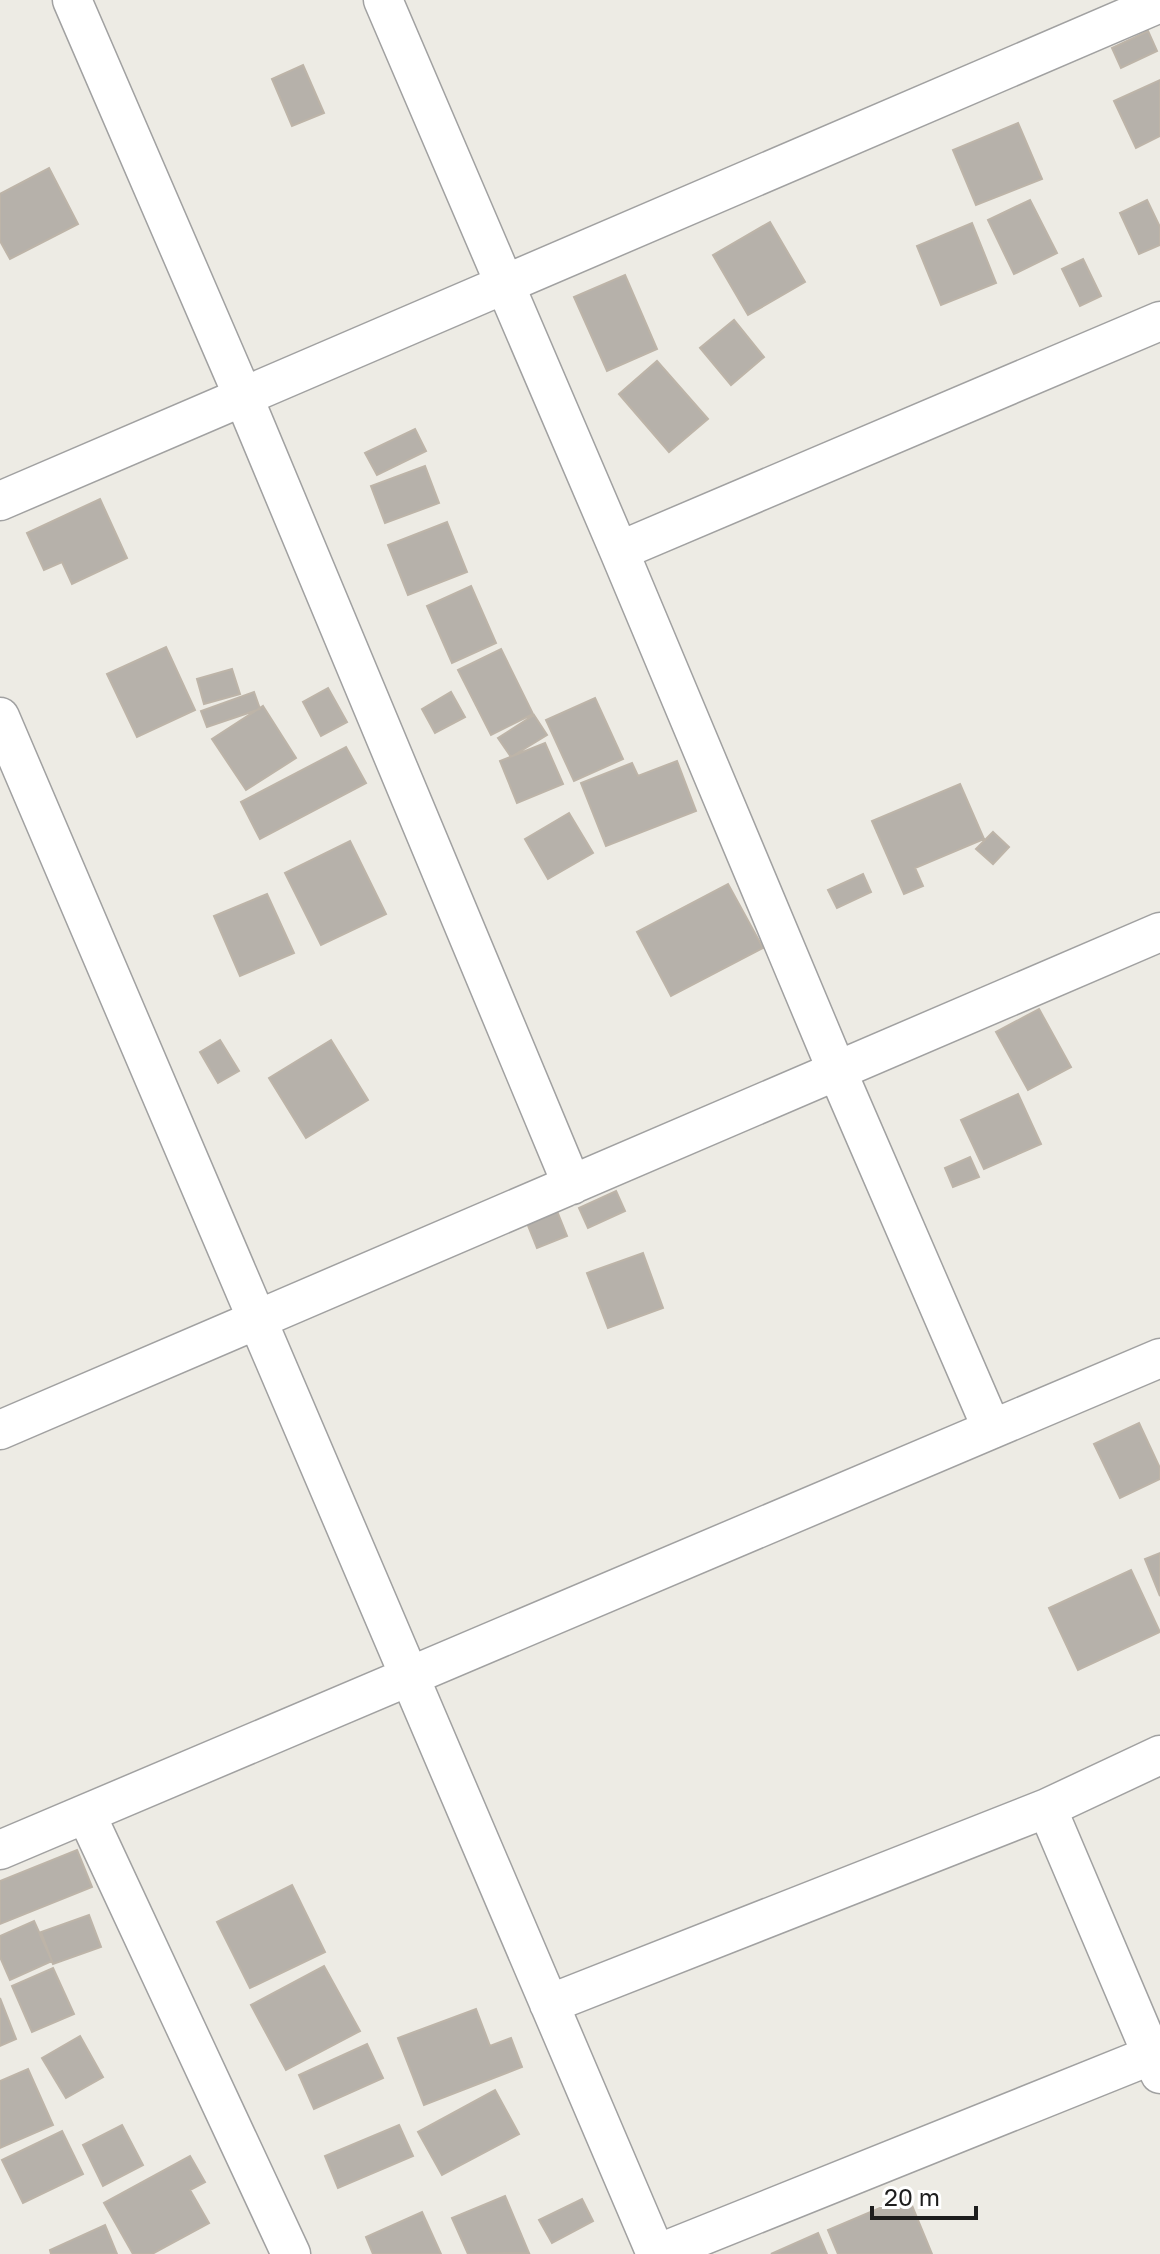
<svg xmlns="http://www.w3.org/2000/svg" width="1160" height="2254" font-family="'Golos Text',sans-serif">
	<rect width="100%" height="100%" fill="#edebe4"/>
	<path fill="#b6b1aa" stroke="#bdb4a8" stroke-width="2" d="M1148,31L1157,51L1121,68L1112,48Z
		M303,65L324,113L292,126L272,79Z
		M1160,80V136L1136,148L1114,101Z
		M1018,123L1042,179L976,205L953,150Z
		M49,168L78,224L10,259L0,241V194Z
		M1030,200L1057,253L1014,274L988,220Z
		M1147,200L1160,227V245L1139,254L1120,213Z
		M770,222L805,282L748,315L713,255Z
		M972,223L996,283L941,305L917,246Z
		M1083,259L1101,296L1080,306L1062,269Z
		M625,275L657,349L607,371L574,297Z
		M734,320L764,357L731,385L700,348Z
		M657,361L708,419L669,452L619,394Z
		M415,429L426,451L377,475L365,453Z
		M425,466L439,503L385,523L371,486Z
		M100,499L127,558L72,584L62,562L44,570L27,533Z
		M447,522L467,572L408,595L388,545Z
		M471,586L496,643L452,663L427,606Z
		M166,647L195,710L137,737L107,674Z
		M501,649L533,714L491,735L458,670Z
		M232,669L240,694L204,704L197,679Z
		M328,688L347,722L321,736L303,702Z
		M254,692L260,709L207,727L201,711Z
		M451,692L465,717L435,733L422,709Z
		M595,698L623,759L574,781L546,720Z
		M263,706L296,758L246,790L212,739Z
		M534,715L547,735L511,757L498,738Z
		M545,743L563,784L517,803L500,761Z
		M346,747L366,783L260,839L241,802Z
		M677,761L696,811L606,846L581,783L632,763L638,776Z
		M960,784L984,839L915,868L923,886L904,894L872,821Z
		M569,813L593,853L548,879L525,839Z
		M993,832L1009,847L993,864L976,849Z
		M350,841L386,914L321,945L285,873Z
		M863,874L871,892L837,908L828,890Z
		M728,884L763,948L671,996L637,932Z
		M267,894L294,953L240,976L214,916Z
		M1039,1009L1071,1067L1028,1090L996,1032Z
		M220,1040L239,1071L218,1083L200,1052Z
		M331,1040L368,1100L306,1138L269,1078Z
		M1018,1094L1041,1144L984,1169L961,1120Z
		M970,1157L979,1177L953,1187L945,1168Z
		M616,1191L625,1211L588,1228L579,1208Z
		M555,1206L567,1236L537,1248L525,1218Z
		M643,1253L663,1308L608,1328L587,1273Z
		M1139,1423L1160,1468V1479L1120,1498L1094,1444Z
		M1160,1553V1596L1145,1559Z
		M1131,1570L1160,1632L1078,1670L1049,1608Z
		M77,1850L92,1887L0,1924V1881Z
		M292,1885L325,1952L250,1988L217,1922Z
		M89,1915L101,1947L53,1964L41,1932Z
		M34,1921L52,1961L10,1980L0,1957V1936Z
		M324,1966L360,2031L286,2070L251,2005Z
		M53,1968L74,2014L32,2032L12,1986Z
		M0,1998L16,2039L0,2046Z
		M476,2009L490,2046L511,2038L522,2067L424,2105L398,2038Z
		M80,2036L103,2077L66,2098L42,2058Z
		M367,2044L383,2078L314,2109L299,2075Z
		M28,2069L53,2125L0,2148V2081Z
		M495,2090L519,2134L442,2175L418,2132Z
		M122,2125L143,2165L103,2186L83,2145Z
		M399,2125L413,2156L338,2188L325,2156Z
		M62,2131L83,2174L23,2203L2,2160Z
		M190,2156L205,2182L190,2190L209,2223L152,2254H133L104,2203Z
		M505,2196L529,2253L468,2254L452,2218Z
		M908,2196L932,2254H838L828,2230Z
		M582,2199L593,2221L552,2243L539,2220Z
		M422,2212L441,2254H373L366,2237Z
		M105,2225L117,2254H51L50,2250Z
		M818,2233L827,2254H771Z"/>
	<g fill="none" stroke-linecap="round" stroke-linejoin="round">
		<g stroke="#a1a1a1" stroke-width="41">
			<path id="street" d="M72,0L243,396L572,1185
				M383,0L619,551L837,1071L992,1429
				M0,501L1160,3
				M619,551L1160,321
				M0,717L656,2254
				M0,1430L1160,932
				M1047,1808L1160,2074
				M86,1814L291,2254
				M0,1850L1160,1358
				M549,2004L1047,1808L1160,1755
				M657,2254L1152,2055"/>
		</g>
		<use href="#street" stroke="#fff" stroke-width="38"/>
	</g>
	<path d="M872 2206v12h104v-12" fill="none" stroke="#1d1d1d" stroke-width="4"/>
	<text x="884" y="2206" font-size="24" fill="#1d1d1d" stroke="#ffffff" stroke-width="6" paint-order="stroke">20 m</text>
</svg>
